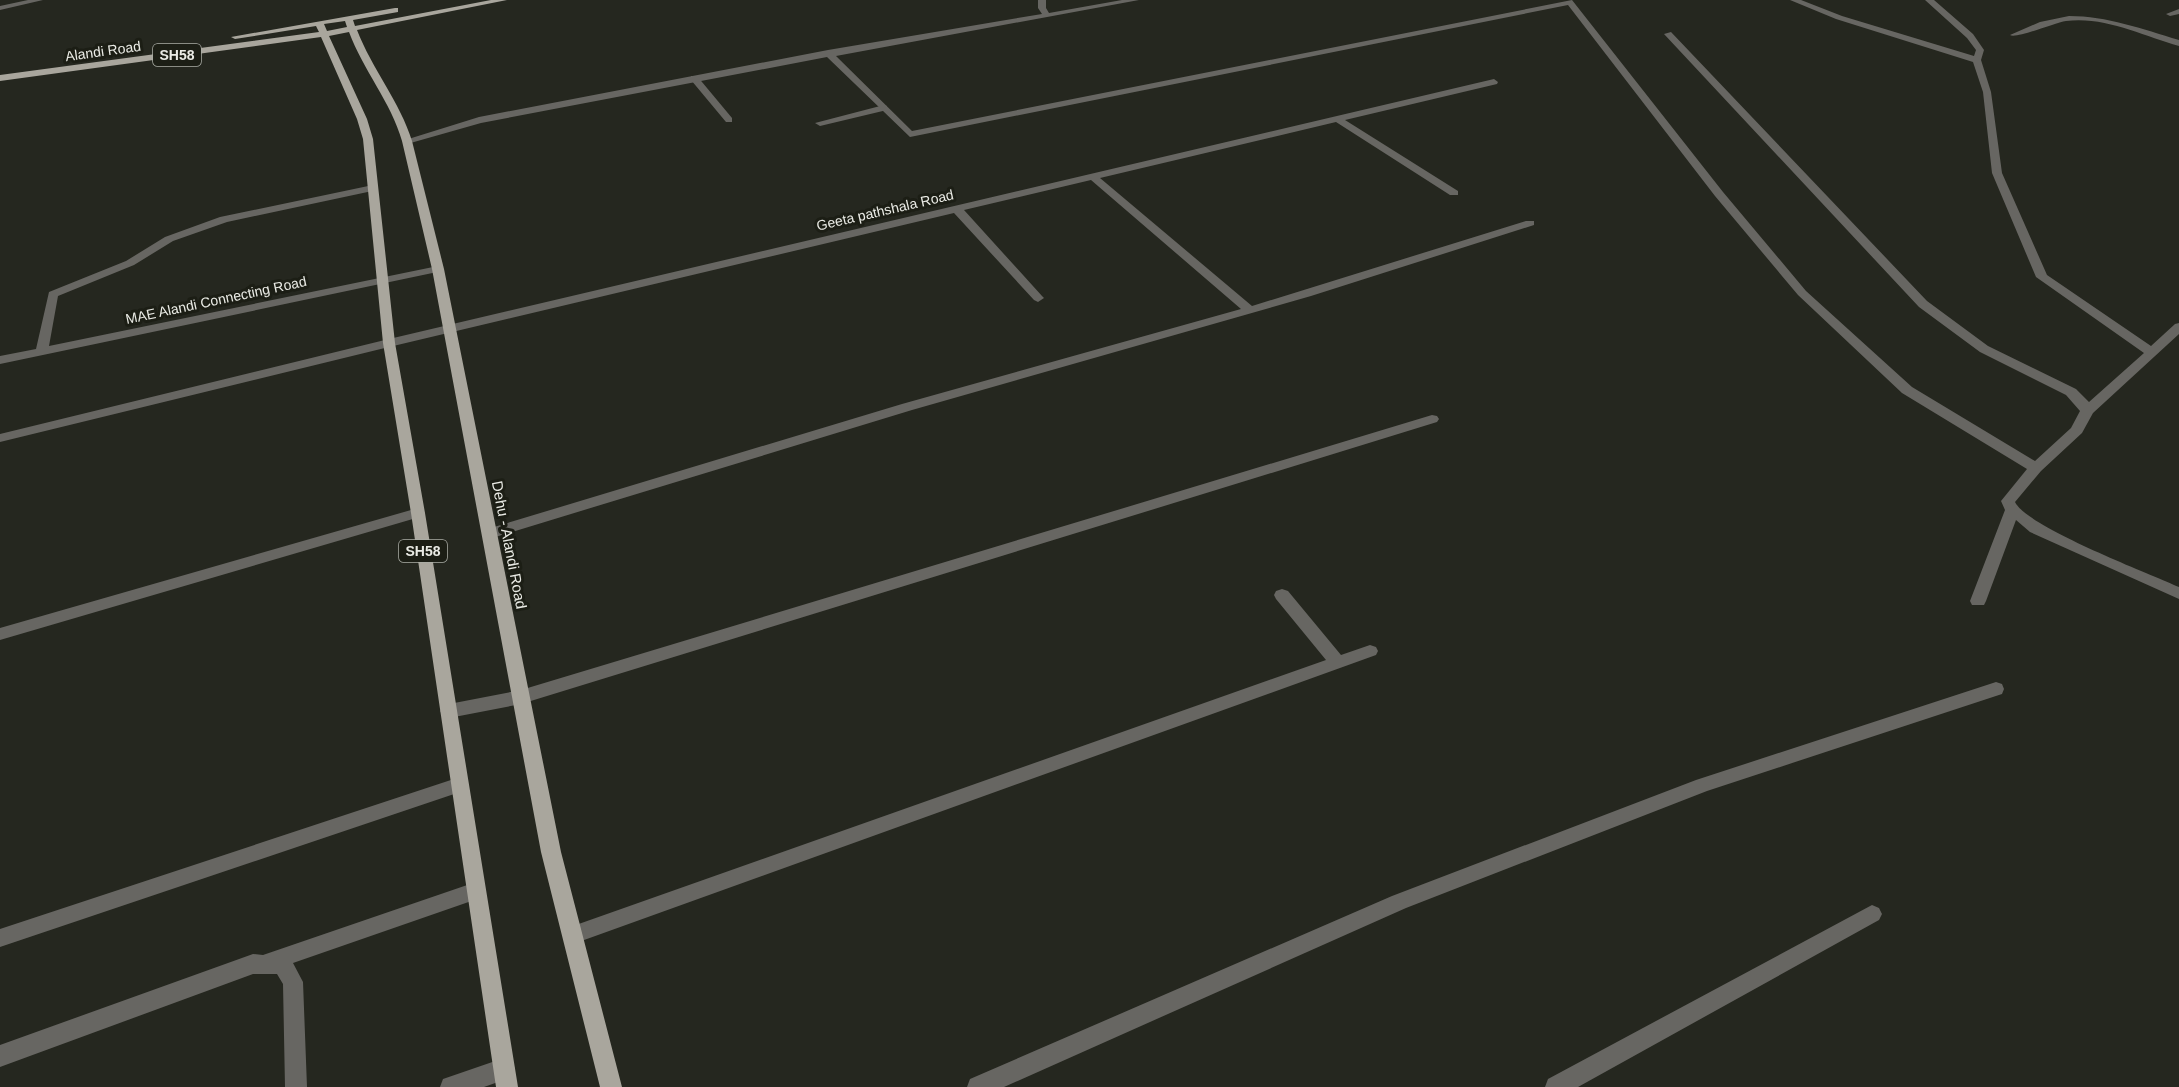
<svg xmlns="http://www.w3.org/2000/svg" width="2179" height="1087" font-family="Arial,sans-serif">
	<rect width="100%" height="100%" fill="#25271f"/>
	<g fill="none" stroke-linecap="round" stroke-linejoin="round">
		<path fill="#676662" fill-rule="evenodd" d="M2069,16C2107,16 2142,29 2179,40V46C2143,36 2105,16 2066,21C2054,23 2016,39 2010,35L2040,22Z
			M691,76H697L732,118V122H726L691,80Z
			M884,105L887,106V110L820,126L815,123Z
			M389,339L393,340L395,343L393,346L0,442V434Z
			M460,777L466,780L469,785L466,790L0,947V929Z
			M476,882L483,885L486,891L483,897L293,963L303,982L307,1087H285L283,984L277,974H253L0,1067V1045L253,954L263,955Z
			M504,1058L512,1061L515,1069L512,1077L484,1087H440L443,1079Z"/>
		<path fill="#676662" fill-rule="evenodd" d="M28,0H43L0,10V6Z
			M1038,0H1046V8L1049,13L1122,0H1139L836,56L912,131L1572,0L1723,192L1806,291L1912,387L2035,461L2071,428L2080,411L2066,395L1980,352L1919,307L1664,34L1671,32L1927,301L1988,346L2076,389L2089,402L2144,353L2036,277L1992,173L1983,92L1973,62L1836,19L1790,0H1801L1842,16L1974,56L1976,50L1967,38L1925,0H1934L1973,34L1984,50L1981,60L1991,92L2002,173L2047,275L2151,346L2175,324L2179,323V334L2093,413L2082,433L2041,471L2015,502C2027,527 2148,573 2179,587V599L2030,532L2016,520L1986,601L1984,605H1972L1970,601L2005,510L2001,501L2027,469L1902,393L1798,295L1715,196L1568,5L910,137L827,57L481,123L407,144L402,141L479,117L828,50L1042,14L1038,8Z
			M2179,9V14L2170,16L2166,14Z
			M1494,79L1498,82L1497,84L1345,120L1458,191V195H1450L1336,122L1100,178L1252,306L1526,221H1534V225L1311,296L912,410L489,539L482,534L484,530L902,404L1241,309L1091,180L964,210L1042,296L1044,298L1038,302L1034,300L954,213L389,347L383,343L389,339Z
			M373,185L378,188L377,190L227,222L173,241L134,265L58,296L49,346L438,266L442,267V271L0,364V356L36,349L49,292L126,261L165,237L220,217Z
			M1432,415L1437,416L1439,419L1437,422L521,704L449,718L443,716L440,711L443,706L449,704L521,690Z
			M418,508L423,510L425,513L423,516L0,640V628Z
			M1282,589L1288,591L1341,655L1370,645L1376,647L1378,651L1376,655L573,944L566,942L563,935L566,928L573,926L1326,660L1276,599L1274,595L1276,591Z
			M1996,682L2002,684L2004,689L2002,694L1707,791L1406,908L1004,1087H967L970,1079L1392,896L1696,780Z
			M1872,905L1879,908L1882,914L1879,920L1578,1087H1545L1548,1079Z"/>
		<path fill="#a9a69d" fill-rule="evenodd" d="M491,0H507L357,30C372,69 400,102 412,141L444,269L561,852L622,1087H600L541,852L432,269L402,141C391,102 363,70 349,32L329,36L367,119L373,139L395,343L425,513L518,1087H496L411,513L383,343L363,139L357,119L321,37L0,81V75L319,32L316,26L235,39L231,37L395,8H398V12L353,20L355,26ZM345,21L347,27L327,31L324,24Z"/>
	</g>
	<g text-anchor="middle" stroke-width="6" stroke-linejoin="round" paint-order="stroke">
		<g font-size="14" fill="#eaebe5" stroke="#1c1e15">
			<text transform="translate(103 51) rotate(-8)" y="5">Alandi Road</text>
			<text transform="translate(885 210) rotate(-13)" y="5">Geeta pathshala Road</text>
			<text transform="translate(216 300) rotate(-12)" y="5">MAE Alandi Connecting Road</text>
		</g>
		<g fill="#1c1e15" stroke="#acaea7" stroke-width="1.5">
			<rect x="153" y="44" width="48" height="22" rx="4.5"/>
			<rect x="399" y="540" width="48" height="22" rx="4.5"/>
		</g>
		<g font-size="14" font-weight="bold" fill="#eaebe5">
			<text x="177" y="60">SH58</text>
			<text x="423" y="556">SH58</text>
		</g>
		<g font-size="15" fill="#eaebe5" stroke="#1c1e15">
			<text transform="translate(509 545) rotate(79)" y="5">Dehu - Alandi Road</text>
		</g>
	</g>
</svg>
